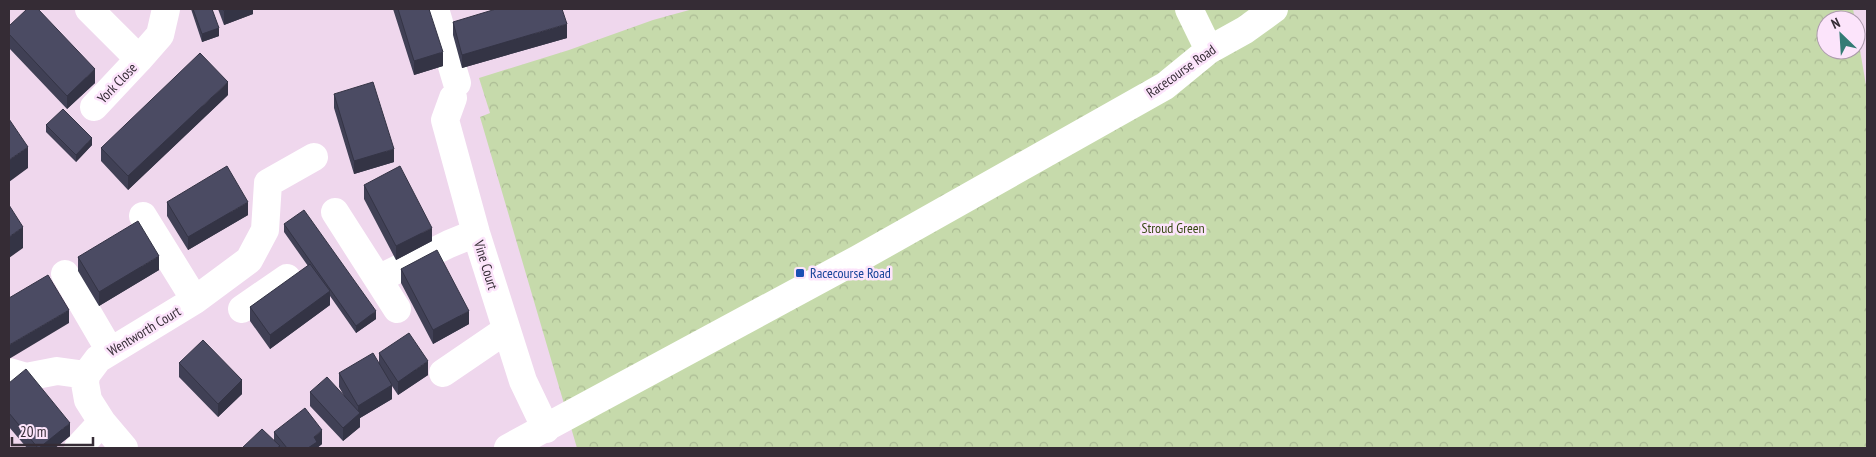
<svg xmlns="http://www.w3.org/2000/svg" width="1876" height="457" font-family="'PT Sans Narrow',sans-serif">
	<defs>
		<pattern id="forest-crowns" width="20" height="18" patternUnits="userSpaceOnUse" patternTransform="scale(1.25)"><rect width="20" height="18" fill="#c6daab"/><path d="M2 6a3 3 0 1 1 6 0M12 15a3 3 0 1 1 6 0" fill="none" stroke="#abbb94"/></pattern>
	</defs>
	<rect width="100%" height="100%" fill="#efd7ed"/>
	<path fill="url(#forest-crowns)" d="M693,9H1853L1855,20H1826V50H1856V27L1867,91V448H577L480,117L490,113L479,78L569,50L653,20Z"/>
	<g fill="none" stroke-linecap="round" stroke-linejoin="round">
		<path stroke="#fff" stroke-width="28" d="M89,9L139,59
			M435,9L457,83
			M1189,9L1209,50
			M453,98L445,120L476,233L523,381L546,429
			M94,107L139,59L160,35L166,9
			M335,212L397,309
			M143,216L195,300
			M65,274L110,351
			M378,279L449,244L476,233
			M242,309L287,278
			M9,372L26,377L57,371L86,375
			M443,373L506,330
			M78,448L102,422
			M124,448L102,422L88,400L85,383L86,375L98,359L195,300L249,260L265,230L268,183L314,157
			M508,448L858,259L1165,86L1209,50L1245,30L1274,9"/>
	</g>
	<path fill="#404055" d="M191,9H212L219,36L202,42Z
		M218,9H253V14L224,25Z
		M393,9H429L443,66L414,75Z
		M453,22L567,38L462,68L453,35Z
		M9,26L95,83L67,109L9,48Z
		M334,94L394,162L354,174L334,108Z
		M228,95L128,190L101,161V148Z
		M46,125L92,145L76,162L46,132Z
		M364,185L432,241L396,260L364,199Z
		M167,202L248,215L188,250L167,216Z
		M284,224L376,319L356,333L330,296V305L270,349L250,321V307L308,266L284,232Z
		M78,257L159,270L99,306L78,271Z
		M401,269L469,324L433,344L401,283Z
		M379,353L428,375L398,395L392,386V399L360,418V427L343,441L310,406V392L344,396L339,387V373L379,364Z
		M179,363L242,394L218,417L179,377Z
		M9,383L70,436L55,448H27L9,427Z
		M274,432L322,444L317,448H242L274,441Z"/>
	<path fill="#343445" d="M230,9H253V14L224,25V11Z
		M567,24V38L462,68V55Z
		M219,28V36L202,42V34Z
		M443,52V66L414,75V61Z
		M95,69V83L67,109V96Z
		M228,82V95L128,190V176Z
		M92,138V145L76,162V155Z
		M28,147V168L9,182V160Z
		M394,149V162L354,174V161Z
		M248,202V215L188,250V237Z
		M23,227V248L9,258V237Z
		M432,228V241L396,260V246Z
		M159,256V270L99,306V292Z
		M330,291V305L270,349V335Z
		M69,310V323L9,359V345Z
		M376,311V319L356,333V326Z
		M469,311V324L433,344V330Z
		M428,361V375L398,395V382Z
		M242,380V394L218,417V404Z
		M392,385V399L360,418V427L343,441V428L358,414V406Z
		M70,423V436L55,448H39Z
		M322,430V444L317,448H308L314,437Z"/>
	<path fill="#4b4b63" stroke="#343445" d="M27,9H38L95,69L67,96L9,34V26Z
		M193,9H212L219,28L202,34Z
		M223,9H230L224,11Z
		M398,9H429L443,52L414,61Z
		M496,9H562L567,24L462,55L453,22Z
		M200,53L228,82L128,176L101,148Z
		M373,82L394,149L354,161L334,94Z
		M63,109L92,138L76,155L46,125Z
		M9,119L28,147L9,160Z
		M227,166L248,202L188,237L167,202Z
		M400,166L432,228L396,246L364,185Z
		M9,205L23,227L9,237Z
		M304,210L376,311L356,326L284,224Z
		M138,221L159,256L99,292L78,257Z
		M437,250L469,311L433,330L401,269Z
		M310,264L330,291L270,335L250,307Z
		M48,275L69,310L9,345V298Z
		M409,333L428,361L398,382L379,353Z
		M203,340L242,380L218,404L179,363Z
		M373,353L392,385L358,406L339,373Z
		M26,369L70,423L39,448H38L9,413V383Z
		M327,377L360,413L343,428L310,392Z
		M305,408L322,430L314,437L317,442L308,448H287L274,432Z
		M262,429L280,446L277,448H242Z"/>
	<rect fill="#1a4fb4" stroke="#fce4fb" stroke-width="2" x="795" y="268" width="10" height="10" rx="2.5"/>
	<g text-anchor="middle" stroke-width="5" stroke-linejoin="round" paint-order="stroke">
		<g font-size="14" fill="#352c35" stroke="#fce4fb">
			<text transform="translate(1181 71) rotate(-35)" y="5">Racecourse Road</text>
			<text transform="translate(117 83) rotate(-46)" y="5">York Close</text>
			<text transform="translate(486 265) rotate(73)" y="5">Vine Court</text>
			<text transform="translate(144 331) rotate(-31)" y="5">Wentworth Court</text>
		</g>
		<g font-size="14" fill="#384a14" stroke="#fce4fb">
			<text x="1173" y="233">Stroud Green</text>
		</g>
		<g font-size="14" fill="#164399" stroke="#fce4fb" text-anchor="start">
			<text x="810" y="278">Racecourse Road</text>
		</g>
	</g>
	<rect width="1876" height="457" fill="none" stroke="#352c35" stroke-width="20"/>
	<g transform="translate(1841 35) rotate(335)"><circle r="24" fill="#fce4fb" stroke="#ac9aac"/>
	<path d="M0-4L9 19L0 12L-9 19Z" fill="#347b75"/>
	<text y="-8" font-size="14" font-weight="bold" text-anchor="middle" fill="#352c35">N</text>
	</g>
	<path d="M12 437v8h81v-8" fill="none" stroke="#352c35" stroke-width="2.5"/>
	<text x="20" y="437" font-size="15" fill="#352c35" stroke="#fce4fb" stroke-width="4" paint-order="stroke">20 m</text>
</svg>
